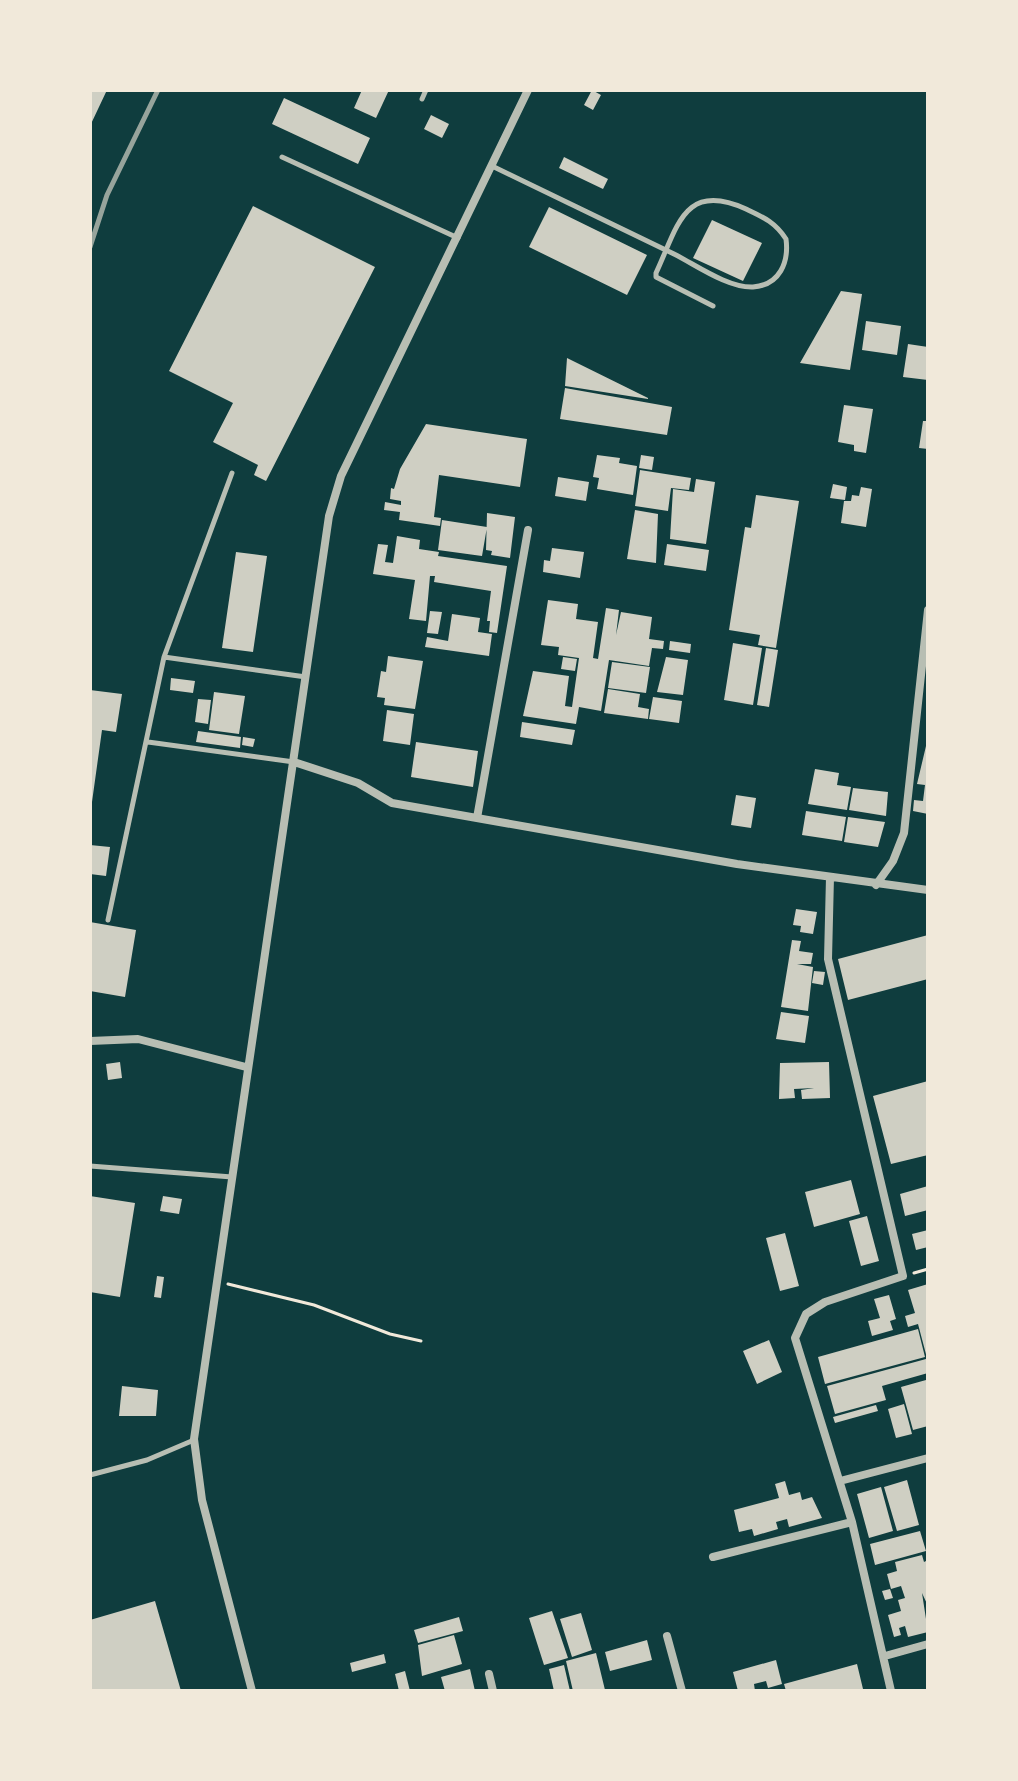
<svg xmlns="http://www.w3.org/2000/svg" width="1018" height="1781" font-family="'PT Sans',sans-serif">
	<rect width="100%" height="100%" fill="#0f3d3e"/>
	<path fill="#cfcfc3" d="M90,90H107L90,126Z
		M362,90H389L376,118L354,108Z
		M592,90L601,95L593,110L584,105Z
		M284,98L370,138L358,164L272,124Z
		M431,115L449,124L442,138L424,129Z
		M564,157L608,179L603,189L559,168Z
		M253,206L375,267L266,481L254,475L258,465L213,442L233,403L169,371Z
		M549,207L647,255L627,295L529,247Z
		M712,220L762,243L743,281L693,258Z
		M841,291L862,294L850,370L800,363Z
		M866,321L901,326L897,355L862,350Z
		M908,344L928,347V380L903,377Z
		M567,358L648,398V399L565,386Z
		M565,388L672,407L667,435L560,419Z
		M844,405L873,409L866,453L854,451V445L838,442Z
		M923,421H928V449L919,448Z
		M426,424L527,439L520,487L439,475L434,517L441,518L440,526L399,520L400,512L384,510L385,502L401,505V501L390,499L391,488L394,489L400,469Z
		M597,455L620,458L619,463L637,466L633,495L597,489L599,478L593,477Z
		M641,455L654,457L652,470L639,468Z
		M640,470L691,478L689,490L671,488L668,511L635,506Z
		M558,477L589,482L586,501L555,496Z
		M696,479L715,482L706,544L670,539L673,489L694,492Z
		M833,484L847,487L845,500L830,498Z
		M861,487L872,489L866,527L841,523L844,501H851L852,495L859,496Z
		M756,495L799,501L776,648L758,645L760,635L729,630L745,527L751,528Z
		M635,510L658,514L656,563L627,559Z
		M487,513L515,517L510,558L491,555L492,551L486,550Z
		M442,520L487,527L482,556L438,550Z
		M397,536L420,540L419,549L439,552L438,556L507,566L497,633L489,632L490,621H487L491,591L434,582L435,576H430L426,621L409,619L415,580L373,574L378,544L388,545L385,562L393,563Z
		M667,544L709,550L706,571L664,565Z
		M552,548L584,552L580,578L543,572L544,560L550,561Z
		M236,552L267,556L253,652L222,648Z
		M548,600L578,604L576,619L598,622L593,658L598,659L606,608L619,610L616,635L621,612L652,617L649,639L664,641L663,649L652,648L649,666L609,660L601,711L579,707L576,724L523,716L533,671L569,676L565,706L572,707L579,658L558,655L559,647L541,645Z
		M430,611L442,612L438,634L427,633Z
		M452,614L480,618L478,632L492,634L489,656L425,647L427,637L448,641Z
		M670,641L691,644L690,653L669,650Z
		M733,643L762,648L753,705L724,700Z
		M766,648L778,650L769,707L757,705Z
		M388,656L423,661L415,709L384,705L385,698L377,697L381,671L386,672Z
		M563,657L577,659L575,671L561,669Z
		M666,657L688,660L683,695L657,692Z
		M612,662L650,667L646,693L608,688Z
		M171,678L195,681L193,693L170,690Z
		M608,689L640,694L638,707L649,709L648,719L604,713Z
		M90,690L122,694L116,732L102,730L92,802Z
		M214,692L245,696L239,734L209,730Z
		M653,697L682,701L679,723L649,719Z
		M198,699L211,700L208,724L195,722Z
		M387,710L414,714L410,745L383,741Z
		M522,722L575,730L572,745L520,737Z
		M198,731L241,737L240,748L196,742Z
		M243,737L255,739L253,747L242,745Z
		M416,742L478,751L473,787L411,777Z
		M926,746H928V814L913,811L914,800L923,801L925,785L917,784Z
		M815,769L839,773L837,785L851,787L847,810L808,804Z
		M853,788L888,792L886,816L849,810Z
		M736,795L756,798L751,828L731,825Z
		M806,811L846,817L842,841L802,835Z
		M848,817L885,822L878,847L844,842Z
		M90,845L110,847L106,876L90,874Z
		M796,909L817,912L813,934L800,932L801,926L793,925Z
		M90,922L136,930L125,997L90,991Z
		M928,935V979L848,1000L838,959Z
		M792,940L801,941L799,951L813,953L811,964H797L813,967L808,1011L781,1007Z
		M814,971L825,972L823,985L812,983Z
		M781,1012L809,1016L805,1043L776,1039Z
		M120,1062L122,1078L108,1080L106,1064Z
		M829,1062L830,1098L802,1099L801,1090L814,1088L794,1089L795,1098L779,1099L780,1063Z
		M928,1081V1155L891,1164L873,1096Z
		M851,1180L860,1214L814,1227L805,1192Z
		M928,1186V1210L905,1216L900,1194Z
		M90,1196L135,1203L120,1297L90,1292Z
		M163,1196L182,1199L179,1214L160,1211Z
		M867,1216L879,1261L861,1266L849,1221Z
		M928,1230V1247L916,1250L912,1234Z
		M785,1233L799,1286L780,1291L766,1238Z
		M157,1276L164,1277L161,1298L154,1297Z
		M928,1284V1358H927L918,1324L908,1327L905,1316L915,1313L908,1290Z
		M889,1295L896,1319L890,1321L893,1330L872,1336L868,1321L880,1318L874,1299Z
		M918,1329L925,1357L825,1384L818,1357Z
		M769,1340L782,1372L757,1384L743,1351Z
		M926,1359L928,1373L882,1386L886,1400L835,1414L827,1386Z
		M926,1380L928,1426L913,1430L901,1387Z
		M122,1386L158,1390L156,1416H119Z
		M904,1404L912,1434L896,1438L888,1409Z
		M876,1405L878,1411L835,1423L833,1417Z
		M907,1480L919,1525L897,1531L884,1487Z
		M785,1481L789,1495L800,1492L802,1500L812,1497L822,1518L789,1527L787,1519L776,1522L778,1529L754,1536L752,1529L739,1532L734,1510L779,1498L775,1484Z
		M881,1487L893,1531L869,1538L857,1494Z
		M920,1531L926,1551L875,1565L870,1544Z
		M922,1555L924,1562L928,1560V1606L922,1593L928,1632L908,1637L905,1626L899,1628L901,1635L894,1637L888,1615L901,1611L898,1600L905,1598L901,1586L891,1589L887,1574L897,1571L895,1562Z
		M890,1589L893,1598L885,1600L882,1591Z
		M155,1601L181,1691H90V1620Z
		M552,1611L568,1658L544,1665L529,1618Z
		M581,1613L592,1650L572,1657L560,1619Z
		M459,1617L463,1631L418,1643L414,1630Z
		M454,1635L462,1664L422,1676L418,1645Z
		M647,1640L652,1660L610,1671L605,1652Z
		M596,1653L605,1690L573,1691L566,1661Z
		M384,1654L386,1663L352,1672L350,1663Z
		M776,1660L782,1684L768,1688L766,1681L754,1684L755,1691H738L733,1672Z
		M857,1664L863,1689L786,1691L784,1684Z
		M564,1665L570,1691H554L549,1669Z
		M470,1669L475,1691H445L441,1677Z
		M405,1671L410,1691H399L395,1674Z"/>
	<g fill="none" stroke-linecap="round" stroke-linejoin="round">
		<path stroke="#f1e9da" stroke-width="3" d="M914,1273L928,1269
			M228,1284L314,1305L390,1334L421,1341"/>
		<path stroke="#b8beb3" stroke-width="5" d="M422,99L426,90
			M282,157L458,238
			M492,166C553,196 614,225 674,254C696,265 728,288 753,287C780,285 789,262 786,239C775,222 763,217 746,209C684,181 678,226 656,273V277L713,306
			M164,657L306,677
			M148,742L294,762
			M108,920L164,657L232,473
			M90,1166L232,1177
			M90,1475L147,1460L194,1440"/>
		<path stroke="#b8beb3" stroke-width="8" d="M294,762L358,783L392,803L737,864L928,890
			M477,818L528,530
			M830,877L828,959L903,1276L825,1302L806,1314L795,1338L852,1522L891,1691
			M876,885L893,861L904,833L928,610
			M90,1041L138,1039L246,1067
			M840,1481L928,1458
			M713,1557L852,1522
			M667,1636L682,1691
			M885,1656L928,1644
			M489,1674L493,1691
			M252,1691L202,1500L194,1439L329,516L341,476L528,90"/>
		<path stroke="#97a49c" stroke-width="5" d="M90,247L107,195L158,90"/>
	</g>
	<rect width="1018" height="1781" fill="none" stroke="#f1e9da" stroke-width="184"/>
</svg>
